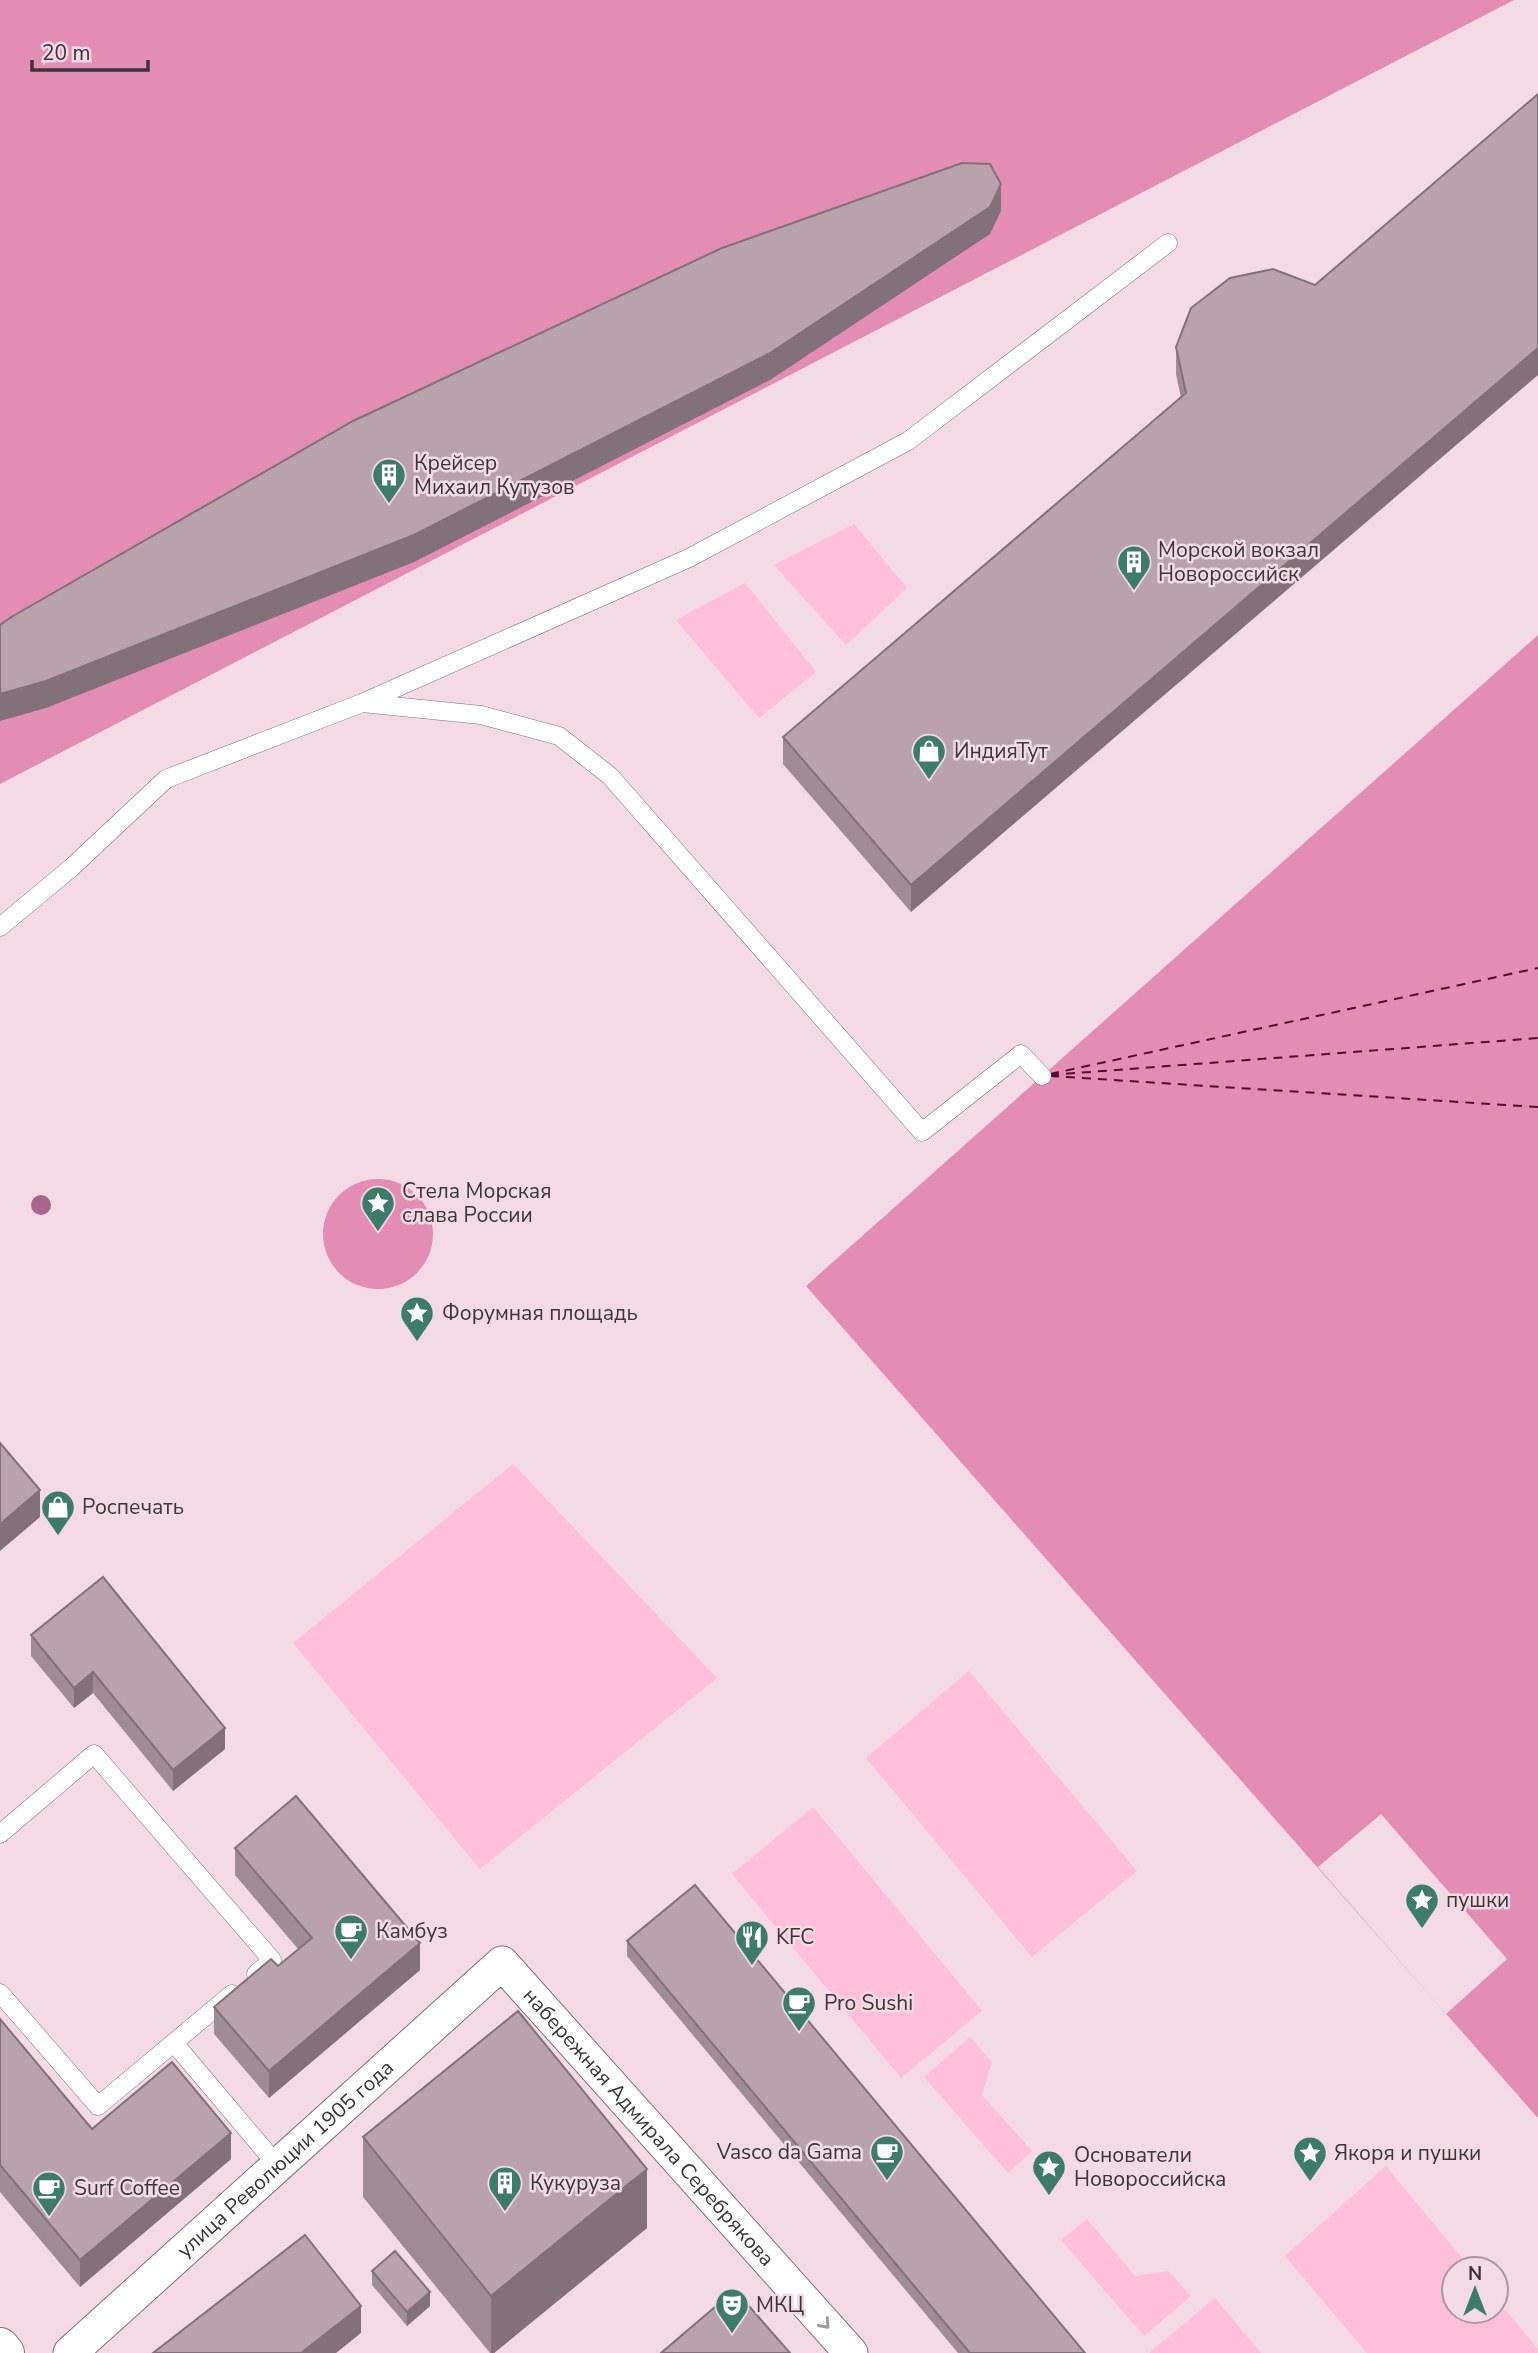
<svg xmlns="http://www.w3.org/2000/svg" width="1538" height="2353" font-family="'Nunito Sans',sans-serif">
	<rect width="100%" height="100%" fill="#f3dae4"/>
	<path fill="#ffbfda" d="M854,524L907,588L846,645L774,565Z
		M745,583L816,672L759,718L676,620Z
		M513,1464L717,1678L480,1869L293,1643Z
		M969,1671L1137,1871L1032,1957L866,1758Z
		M813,1807L982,2011L901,2078L732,1874Z
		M970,2037L992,2062L982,2095L1032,2151L1008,2173L924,2077Z
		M1386,2166L1471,2269H1454V2311H1496V2299L1538,2349V2353H1367L1285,2256Z
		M1087,2219L1135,2276L1168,2271L1191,2296L1144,2336L1061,2240Z
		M1215,2298L1261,2353H1149Z"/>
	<path fill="#e38db4" d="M0,0H1514L0,784Z
		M1538,635V2117H1537L806,1286Z
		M323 1234a55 55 0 1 1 110 0a55 55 0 1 1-110 0Z"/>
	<path fill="#f3dae4" d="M1381,1814L1507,1959L1446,2014L1318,1867Z"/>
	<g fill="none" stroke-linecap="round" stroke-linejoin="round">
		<path stroke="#560935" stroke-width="2" stroke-dasharray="9 7" stroke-linecap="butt" d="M1050,1074L1538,968
			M1050,1075L1538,1038
			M1050,1076L1538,1107"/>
		<g stroke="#857078" stroke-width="19">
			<path id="service" d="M362,703L481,715L559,736L610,776L922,1132L1021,1054L1042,1076
				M0,927L71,868L166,779L362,703L689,558L908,441L1168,243
				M0,1834L94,1754L272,1960L256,1974
				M0,1993L98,2106L232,1994
				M174,2043L277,2165"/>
		</g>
		<g stroke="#857078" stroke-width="35">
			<g id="minor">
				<path id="s1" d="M70,2353L502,1963L851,2353"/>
			</g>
		</g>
		<g stroke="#857078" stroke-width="40">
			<path id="tertiary" d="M0,2347L5,2353"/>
		</g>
		<use href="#service" stroke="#fff" stroke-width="18"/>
		<use href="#minor" stroke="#fff" stroke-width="33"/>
		<use href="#tertiary" stroke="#fff" stroke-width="38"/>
	</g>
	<circle fill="#aa658d" cx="41" cy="1205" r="10"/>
	<path fill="#9f8b93" d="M1273,269L911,912L783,764V737L1181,398L1176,374V347Z
		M31,1635L225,1749L173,1791L93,1693L74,1708L31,1656Z
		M235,1848L420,1970L269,2098L214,2034V2007L278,1966L298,1949L235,1875Z
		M627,1941L1085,2353H958L627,1956Z
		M0,2019L92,2129L231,2159L80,2287L0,2192Z
		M363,2137L647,2228L494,2353H490L363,2197Z
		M372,2271L430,2306L407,2326L372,2285Z"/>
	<path fill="#827178" d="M1001,184V211L990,234L770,380L414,562L46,708L0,721V694Z
		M1538,348V375L911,912V885Z
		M40,1490V1517L0,1551V1524Z
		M93,1672V1693L74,1708V1688Z
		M225,1728V1749L173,1791V1770Z
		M420,1943V1970L269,2098V2071Z
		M231,2133V2159L80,2287V2260Z
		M647,2169V2228L494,2353H491V2296Z
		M430,2292V2306L407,2326V2312Z
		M361,2306V2333L336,2353H301Z"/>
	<path fill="#b9a2ab" stroke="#827178" stroke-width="2" d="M1538,94V348L911,885L783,737L1186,393L1176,347L1191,308L1230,278L1273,269L1315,285Z
		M962,163L990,164L1001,184L990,207L770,353L414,535L46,681L0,694V625L13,616L353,421L722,248Z
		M0,1443L40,1490L0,1524Z
		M103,1577L225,1728L173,1770L93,1672L74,1688L31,1635Z
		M296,1796L420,1943L269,2071L214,2007L271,1959L278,1966L312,1938L235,1848Z
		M695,1885L1085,2353H970L627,1941Z
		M518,2011L647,2169L491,2296L363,2137Z
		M0,2019L92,2129L172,2062L231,2133L80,2260L0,2165Z
		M305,2235L361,2306L301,2353H153Z
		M395,2251L430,2292L407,2312L372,2271Z
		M735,2290L790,2353H661Z"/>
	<defs><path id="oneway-chevron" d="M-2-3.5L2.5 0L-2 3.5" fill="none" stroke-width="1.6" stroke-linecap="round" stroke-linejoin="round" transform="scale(1.75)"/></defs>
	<use stroke="#9e9a9b" href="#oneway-chevron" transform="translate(825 2324) rotate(48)"/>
	<defs>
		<g id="building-pin" transform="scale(1.75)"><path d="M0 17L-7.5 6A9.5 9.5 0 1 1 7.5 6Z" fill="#3d7c69" stroke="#f3dae4"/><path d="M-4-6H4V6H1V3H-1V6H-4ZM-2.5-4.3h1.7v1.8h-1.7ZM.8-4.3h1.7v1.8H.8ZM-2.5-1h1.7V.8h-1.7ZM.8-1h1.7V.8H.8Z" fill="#fff"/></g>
		<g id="shop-pin" transform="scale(1.75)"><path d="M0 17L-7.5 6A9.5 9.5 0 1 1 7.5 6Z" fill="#3d7c69" stroke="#f3dae4"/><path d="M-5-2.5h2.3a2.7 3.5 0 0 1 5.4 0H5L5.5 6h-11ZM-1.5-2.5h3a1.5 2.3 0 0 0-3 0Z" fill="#fff"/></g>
		<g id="sight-pin" transform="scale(1.75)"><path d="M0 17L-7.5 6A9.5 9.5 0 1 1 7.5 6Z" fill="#3d7c69" stroke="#f3dae4"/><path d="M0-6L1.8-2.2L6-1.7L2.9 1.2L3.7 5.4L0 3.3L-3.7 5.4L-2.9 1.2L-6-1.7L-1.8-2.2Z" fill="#fff"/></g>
		<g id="cafe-pin" transform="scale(1.75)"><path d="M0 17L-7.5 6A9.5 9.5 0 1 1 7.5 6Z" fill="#3d7c69" stroke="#f3dae4"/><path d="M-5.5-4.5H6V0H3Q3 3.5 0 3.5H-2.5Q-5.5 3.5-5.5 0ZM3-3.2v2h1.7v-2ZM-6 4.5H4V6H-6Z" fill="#fff"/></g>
		<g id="restaurant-pin" transform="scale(1.75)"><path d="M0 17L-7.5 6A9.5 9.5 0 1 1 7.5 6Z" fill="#3d7c69" stroke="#f3dae4"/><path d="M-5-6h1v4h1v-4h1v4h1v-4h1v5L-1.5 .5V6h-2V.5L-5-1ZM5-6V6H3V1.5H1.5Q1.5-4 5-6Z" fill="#fff"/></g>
		<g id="theatre-pin" transform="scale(1.75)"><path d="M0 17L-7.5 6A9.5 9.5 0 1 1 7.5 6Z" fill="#3d7c69" stroke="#f3dae4"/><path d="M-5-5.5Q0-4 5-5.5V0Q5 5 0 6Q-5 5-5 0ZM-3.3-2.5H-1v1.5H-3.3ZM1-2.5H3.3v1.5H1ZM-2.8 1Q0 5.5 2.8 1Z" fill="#fff"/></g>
	</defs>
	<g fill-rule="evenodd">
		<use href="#building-pin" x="389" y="475"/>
		<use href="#building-pin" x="1134" y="562"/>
		<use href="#shop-pin" x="929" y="751"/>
		<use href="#sight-pin" x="378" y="1203"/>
		<use href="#sight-pin" x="417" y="1313"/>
		<use href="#shop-pin" x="58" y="1507"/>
		<use href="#sight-pin" x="1422" y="1900"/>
		<use href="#cafe-pin" x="351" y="1931"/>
		<use href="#restaurant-pin" x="752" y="1937"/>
		<use href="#cafe-pin" x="799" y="2003"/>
		<use href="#cafe-pin" x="887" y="2152"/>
		<use href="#sight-pin" x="1310" y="2153"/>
		<use href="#sight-pin" x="1049" y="2167"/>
		<use href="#building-pin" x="505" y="2183"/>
		<use href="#cafe-pin" x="49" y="2188"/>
		<use href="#theatre-pin" x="732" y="2305"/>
	</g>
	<g text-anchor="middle" stroke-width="5" stroke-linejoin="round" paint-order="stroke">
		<g font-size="21" fill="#3d3437" stroke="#f3dae4" text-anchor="start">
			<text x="414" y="470">Крейсер<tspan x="414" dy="24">Михаил Кутузов</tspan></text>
			<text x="1158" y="557">Морской вокзал<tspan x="1158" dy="24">Новороссийск</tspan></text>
			<text x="954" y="758">ИндияТут</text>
			<text x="402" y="1198">Стела Морская<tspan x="402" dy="24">слава России</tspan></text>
			<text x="442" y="1320">Форумная площадь</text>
			<text x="82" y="1514">Роспечать</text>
			<text x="1446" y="1907">пушки</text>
			<text x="376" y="1938">Камбуз</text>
			<text x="776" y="1944">KFC</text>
			<text x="824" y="2010">Pro Sushi</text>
			<text x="862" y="2159" text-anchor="end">Vasco da Gama</text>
			<text x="1334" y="2160">Якоря и пушки</text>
			<text x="1074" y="2162">Основатели<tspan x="1074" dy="24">Новороссийска</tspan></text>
			<text x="530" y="2190">Кукуруза</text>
			<text x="74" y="2195">Surf Coffee</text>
			<text x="756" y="2312">МКЦ</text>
		</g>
		<g font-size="21" fill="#3d3437" stroke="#f3dae4">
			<text dy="7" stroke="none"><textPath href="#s1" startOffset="802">набережная Адмирала Серебрякова</textPath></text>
			<text dy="7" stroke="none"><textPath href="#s1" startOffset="290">улица Революции 1905 года</textPath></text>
		</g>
	</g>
	<g transform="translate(1475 2290)"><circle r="33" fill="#f3dae4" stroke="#aa989f" stroke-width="2"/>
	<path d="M0-5L12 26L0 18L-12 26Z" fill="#3d7c69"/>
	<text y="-10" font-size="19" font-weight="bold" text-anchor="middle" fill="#3d3437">N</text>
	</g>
	<path d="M32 60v10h116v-10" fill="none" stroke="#3d3437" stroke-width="3.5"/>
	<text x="42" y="60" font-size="21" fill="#3d3437" stroke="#f3dae4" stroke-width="5" paint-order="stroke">20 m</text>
</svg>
